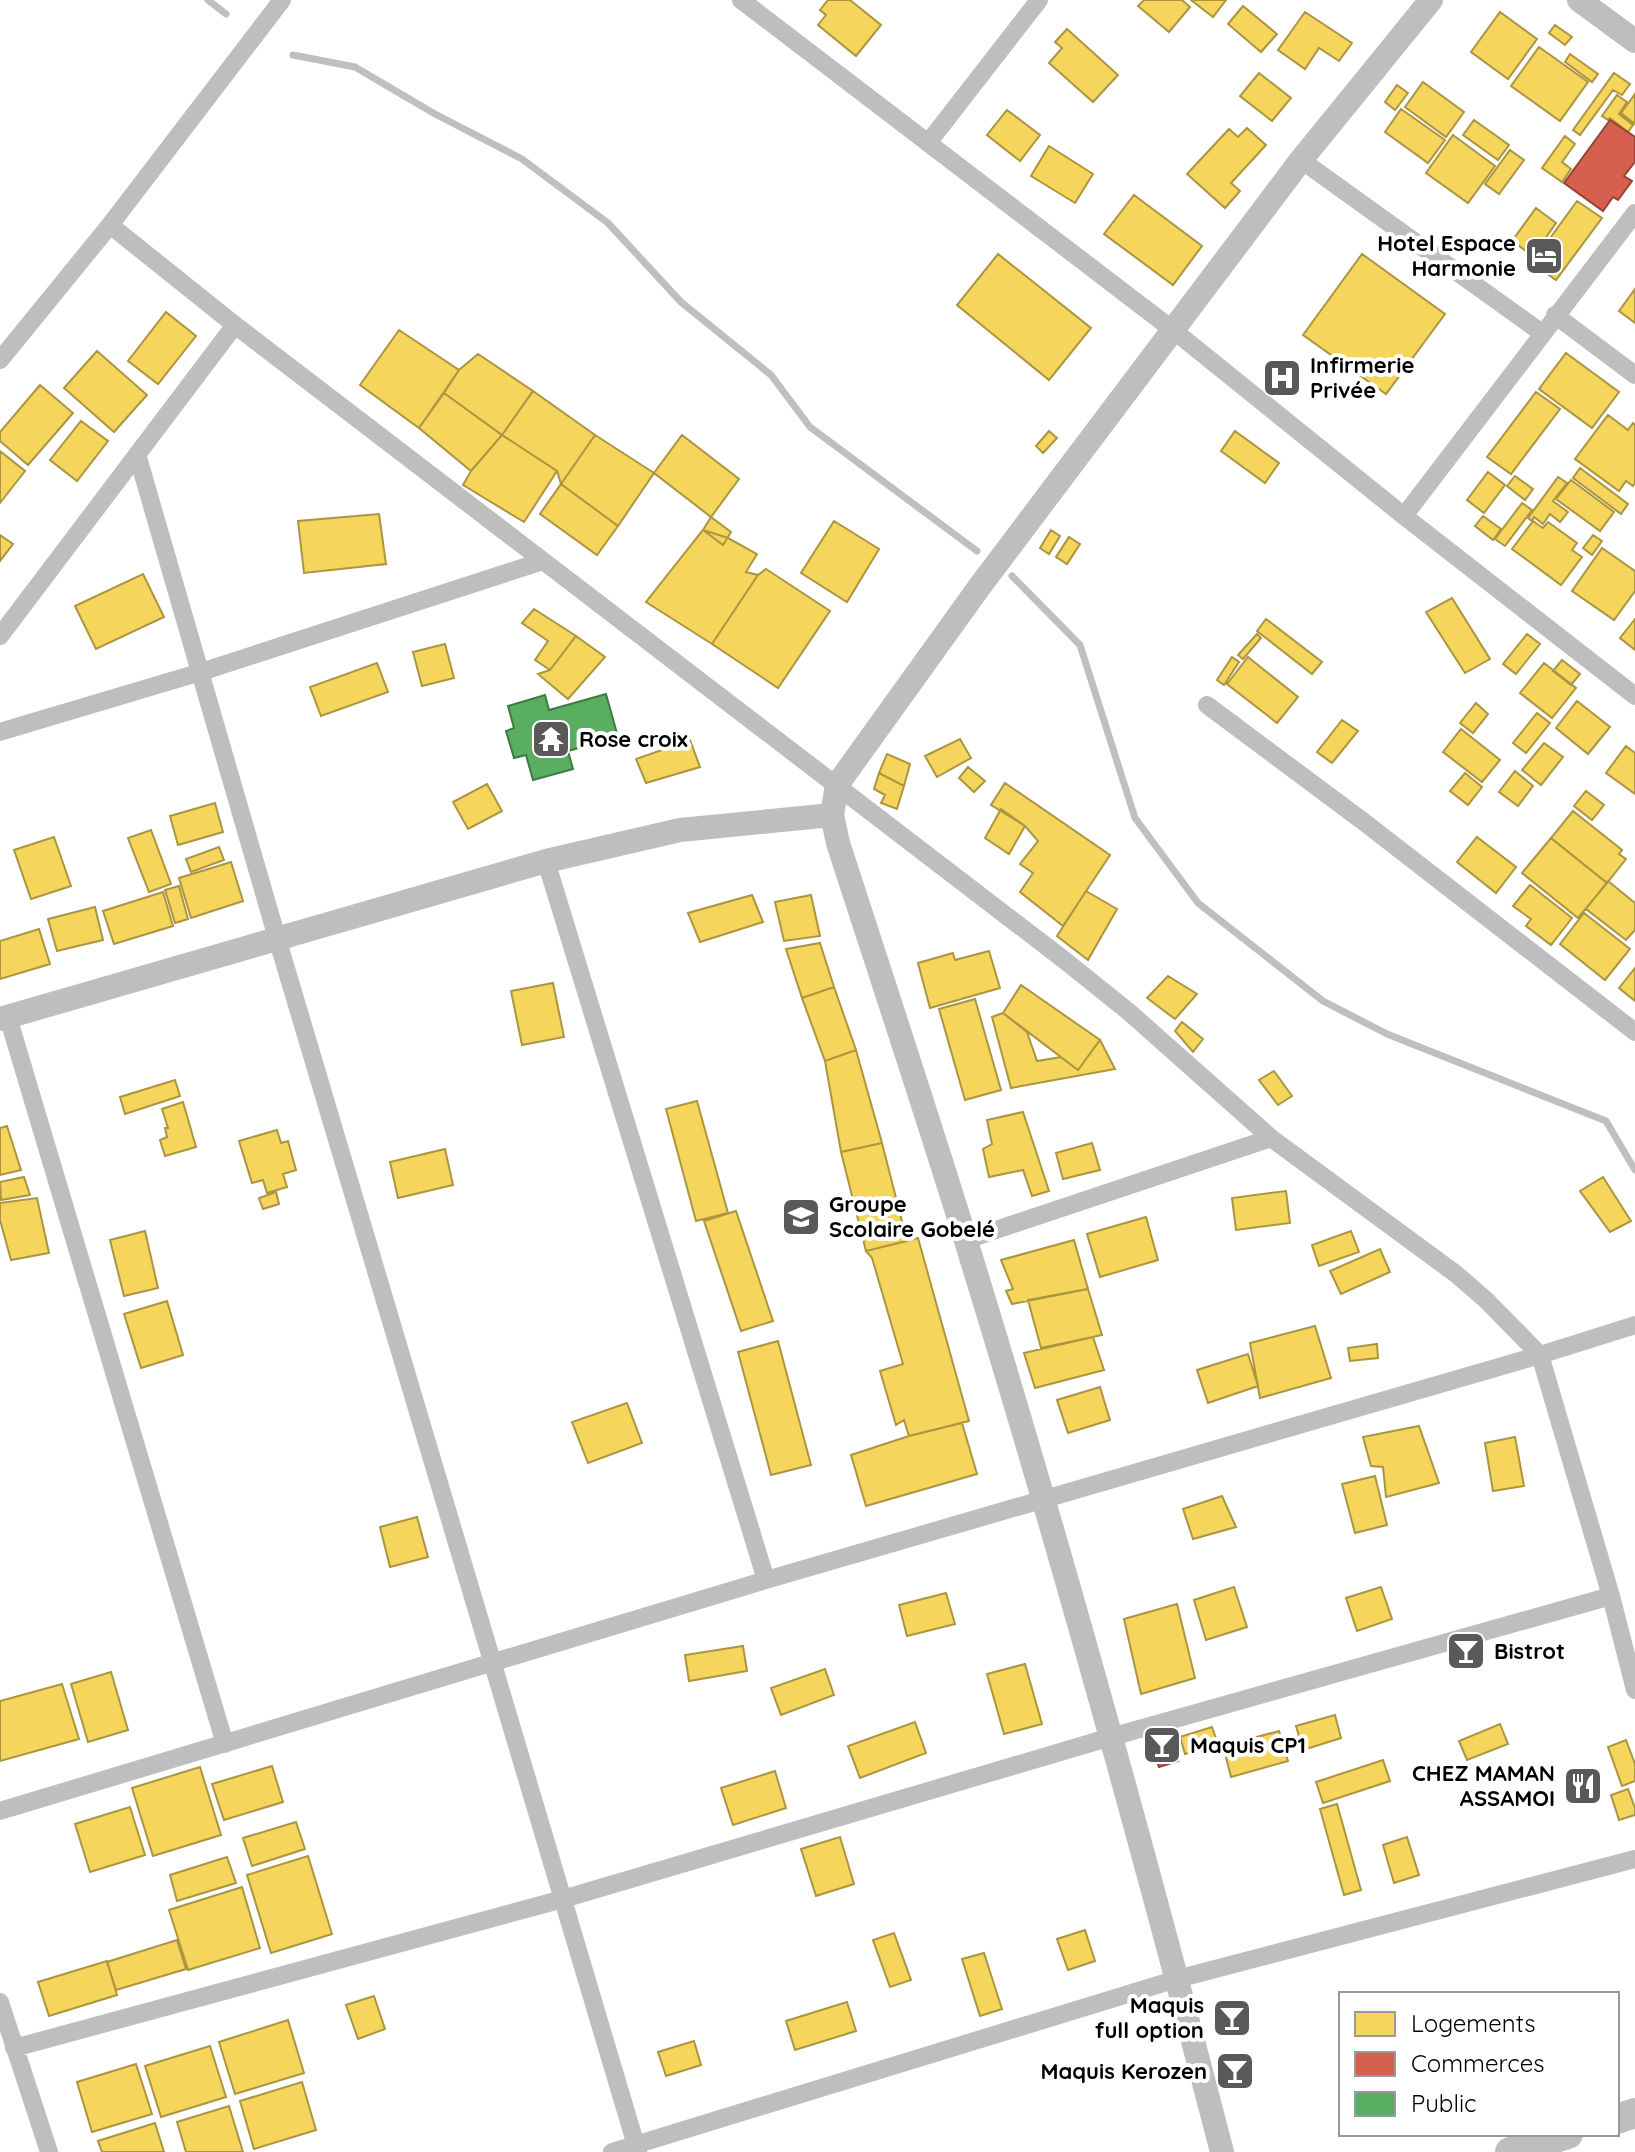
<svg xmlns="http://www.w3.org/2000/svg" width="1635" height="2152" font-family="Quicksand,sans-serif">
	<rect width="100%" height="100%" fill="#fff"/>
	<path fill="#f6d55c" stroke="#ac9540" stroke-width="2" d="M828,0H850L881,25L856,56L818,25L826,15L820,10Z
		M1144,0H1182L1190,7L1169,32L1138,6Z
		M1191,0H1226L1213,17Z
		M1243,6L1277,34L1261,52L1228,24Z
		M1305,12L1352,43L1339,61L1319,48L1305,69L1278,50Z
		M1500,12L1537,39L1508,79L1471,52Z
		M1555,25L1572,37L1565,45L1549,33Z
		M1067,29L1118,75L1093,102L1049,63L1062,48L1055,42Z
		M1539,47L1588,82L1560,121L1511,86Z
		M1570,54L1598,74L1592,82L1565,62Z
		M1259,73L1291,98L1272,121L1240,96Z
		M1614,73L1630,84L1622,95L1613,90L1580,135L1573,130Z
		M1423,82L1464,112L1446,137L1405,107Z
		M1397,85L1408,93L1395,110L1385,102Z
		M1635,94V124L1621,113Z
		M1617,95L1627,102L1619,114L1633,125L1628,132L1610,118L1608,120L1602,116Z
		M1401,109L1445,140L1428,163L1385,132Z
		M1007,110L1040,135L1020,161L987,135Z
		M1474,120L1509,145L1498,160L1463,135Z
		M1247,128L1266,145L1231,183L1240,191L1225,208L1187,174L1229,129L1238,137Z
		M1453,135L1495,166L1468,203L1426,173Z
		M1565,136L1575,144L1562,162L1571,169L1562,182L1542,168Z
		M1049,146L1093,174L1075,203L1031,176Z
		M1510,150L1524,160L1499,194L1485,184Z
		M1134,195L1202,246L1173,285L1104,234Z
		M1577,201L1602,218L1556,280L1532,263Z
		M1536,208L1556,223L1533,256L1512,241Z
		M998,254L1091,328L1049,380L957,305Z
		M1362,254L1445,314L1386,394L1303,335Z
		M1635,289V323L1619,311Z
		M166,312L196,336L158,384L128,361Z
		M399,330L459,370L419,428L360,385Z
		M97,351L147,395L114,432L64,388Z
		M1566,353L1619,392L1592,428L1539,389Z
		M478,354L533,391L502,435L444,393L459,370Z
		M40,385L73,413L28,465L0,441V432Z
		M533,391L595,435L561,484L557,471L502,435Z
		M1536,392L1560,409L1511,474L1487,457Z
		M444,393L502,435L471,471L419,428Z
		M1608,415L1628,430L1633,423L1635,425V483L1633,486L1626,481L1619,491L1575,459Z
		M81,421L108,441L77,481L50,460Z
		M1049,431L1057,438L1043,453L1036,446Z
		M1235,431L1279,463L1265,483L1221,451Z
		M502,435L557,471L524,522L463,485L471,471Z
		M595,435L654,473L618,526L561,484Z
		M682,435L739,479L711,517L654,473Z
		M0,451L25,471L0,503Z
		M1580,468L1628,504L1621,514L1573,478Z
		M1488,472L1505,485L1484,513L1467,500Z
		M1515,476L1533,489L1525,500L1507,486Z
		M1558,477L1567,483L1553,501L1568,512L1560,522L1550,514L1543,524L1534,517L1532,521L1528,518Z
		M1571,480L1614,512L1600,531L1556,499Z
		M561,484L618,526L597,555L540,514Z
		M1522,503L1532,510L1505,546L1495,539Z
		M379,514L386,564L304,573L298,521Z
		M1483,516L1501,529L1493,540L1475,526Z
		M711,517L731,532L723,545L703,530Z
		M834,521L879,549L847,602L801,573Z
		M1533,521L1543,528L1548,522L1577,543L1572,550L1582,557L1561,585L1512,549Z
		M703,530L728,538L757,554L746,572L758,575L712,644L646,602Z
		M1051,530L1060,536L1049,554L1040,548Z
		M0,535L13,544L0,561Z
		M1593,535L1602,541L1592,555L1583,548Z
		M1069,537L1080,544L1067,564L1056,557Z
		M1602,548L1635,571V591L1614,620L1572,591Z
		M766,569L830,611L778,688L712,644L758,575Z
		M143,574L164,617L96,649L75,606Z
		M1452,598L1490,659L1465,673L1426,612Z
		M534,609L576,636L550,670L535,660L548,641L522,623Z
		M1266,619L1322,662L1312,674L1257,631Z
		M1635,619V650L1620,638Z
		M1257,634L1261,638L1243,659L1238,655Z
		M1527,634L1540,644L1516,674L1503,664Z
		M576,636L605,657L568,699L538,674L550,670Z
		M445,644L454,678L422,686L413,652Z
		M1232,657L1239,662L1224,685L1217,680Z
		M1248,657L1298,697L1277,723L1227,684Z
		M1562,660L1580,674L1571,685L1553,671Z
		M377,663L388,692L321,716L310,687Z
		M1544,663L1576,688L1552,718L1520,693Z
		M1577,701L1610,727L1588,754L1556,728Z
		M1476,703L1488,714L1473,733L1460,723Z
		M1537,713L1550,723L1526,753L1513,743Z
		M1342,720L1358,731L1332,763L1317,752Z
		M1461,729L1500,760L1482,782L1443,752Z
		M960,739L971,758L937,777L925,756Z
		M690,740L700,767L646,783L636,759Z
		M1544,743L1563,757L1541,785L1522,770Z
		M1626,746L1635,753V794L1606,773Z
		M887,754L910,764L904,786L879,773Z
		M968,767L985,781L974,792L959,778Z
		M1515,771L1533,786L1518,806L1499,792Z
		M879,773L904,786L897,809L881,803L885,795L874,789Z
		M1465,773L1482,787L1468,805L1450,791Z
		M1005,783L1110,855L1063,926L1020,892L1033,873L1020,864L1038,841L1025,826L991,805Z
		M487,784L502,811L468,829L453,802Z
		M1586,791L1604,805L1592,820L1574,806Z
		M215,803L223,832L178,845L170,816Z
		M1001,809L1025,826L1009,854L985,838Z
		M1573,811L1622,850L1619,854L1626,859L1607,883L1551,838Z
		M151,830L171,884L149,892L128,838Z
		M54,837L71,886L31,899L14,850Z
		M1477,837L1516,867L1496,893L1457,862Z
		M1551,838L1607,883L1578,918L1522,873Z
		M219,847L224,860L191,872L186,859Z
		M231,862L243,901L191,918L179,878Z
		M1608,881L1635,903V930L1626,940L1586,909Z
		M1530,885L1572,918L1551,945L1526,926L1531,919L1513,906Z
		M179,886L188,919L175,923L165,890Z
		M1086,891L1117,909L1088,960L1057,936Z
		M163,892L173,926L114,944L103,911Z
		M752,895L763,922L700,942L688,913Z
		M811,895L820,936L784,941L775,902Z
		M95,907L103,940L57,951L48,919Z
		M1584,913L1630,949L1605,980L1560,944Z
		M39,929L50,964L0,979V941Z
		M820,943L834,987L802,998L786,949Z
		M989,951L1000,988L930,1008L918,963L953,953L955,960Z
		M1635,968V1001L1619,988Z
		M1168,976L1197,994L1175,1019L1147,998Z
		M553,983L564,1037L522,1045L511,991Z
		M1021,985L1100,1040L1078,1070L1003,1013Z
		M834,987L856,1050L825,1061L802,998Z
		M975,999L1001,1090L965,1100L939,1009Z
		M1003,1013L1027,1032L1037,1061L1061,1057L1078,1070L1100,1040L1115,1069L1011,1088L992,1017Z
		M1182,1022L1203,1039L1193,1052L1175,1031Z
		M856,1050L882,1143L841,1152L825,1061Z
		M1274,1071L1292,1096L1278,1105L1259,1080Z
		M175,1080L180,1096L125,1114L120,1097Z
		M697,1101L728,1213L696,1221L666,1109Z
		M183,1102L196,1147L165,1156L160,1140L167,1137L165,1128H168L162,1109Z
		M1023,1112L1049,1191L1032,1196L1023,1170L989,1177L983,1149L992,1144L987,1120Z
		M7,1126L21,1170L0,1175V1128Z
		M277,1130L281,1143L288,1141L296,1170L283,1174L287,1187L267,1193L263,1180L252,1183L239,1141Z
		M882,1143L907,1241L866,1251L841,1152Z
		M1092,1143L1100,1170L1063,1179L1056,1153Z
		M445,1149L453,1185L398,1198L390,1162Z
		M24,1177L30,1195L1,1200L0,1182Z
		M1603,1177L1631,1221L1610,1232L1580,1191Z
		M1286,1191L1290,1223L1236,1230L1232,1198Z
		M276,1192L279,1204L263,1209L259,1198Z
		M37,1198L49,1253L11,1260L0,1220V1203Z
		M736,1211L773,1321L741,1331L704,1221Z
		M1146,1217L1158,1260L1100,1277L1087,1234Z
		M145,1231L158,1288L124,1296L110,1240Z
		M1351,1231L1359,1252L1319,1266L1312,1245Z
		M918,1238L969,1421L909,1436L904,1420L896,1425L880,1371L903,1364L872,1258L866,1251Z
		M1074,1240L1088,1289L1012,1304L1006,1291L1013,1289L1001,1260Z
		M1380,1249L1390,1272L1341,1294L1330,1271Z
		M1088,1289L1102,1335L1041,1348L1028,1300Z
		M167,1301L183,1355L141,1368L124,1314Z
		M1315,1326L1331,1378L1260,1398L1250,1343Z
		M1093,1337L1104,1370L1035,1388L1024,1353Z
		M778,1341L811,1465L771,1475L738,1352Z
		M1377,1344L1378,1358L1350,1361L1348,1348Z
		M1248,1354L1258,1386L1208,1403L1197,1370Z
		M1100,1387L1110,1420L1068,1433L1057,1400Z
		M627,1403L642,1443L588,1463L572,1422Z
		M962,1423L977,1474L866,1506L851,1455L909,1436Z
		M1419,1426L1439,1483L1386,1497L1383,1467L1371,1466L1363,1437Z
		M1515,1437L1524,1486L1493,1491L1485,1443Z
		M1375,1476L1387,1525L1355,1533L1342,1484Z
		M1222,1496L1236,1527L1193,1539L1183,1509Z
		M417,1517L428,1557L390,1567L380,1527Z
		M1234,1587L1247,1627L1206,1640L1194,1600Z
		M1381,1587L1392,1619L1357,1631L1346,1598Z
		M946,1593L955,1624L907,1636L899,1605Z
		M1177,1604L1195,1678L1141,1694L1124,1619Z
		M743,1646L747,1671L689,1681L685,1655Z
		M1025,1664L1042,1724L1004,1734L987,1674Z
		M825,1669L834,1695L781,1715L771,1688Z
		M111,1672L128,1730L88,1742L71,1684Z
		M62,1684L79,1739L0,1761V1701Z
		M1335,1715L1341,1738L1303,1750L1296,1726Z
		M915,1722L926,1753L860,1778L848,1746Z
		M1500,1724L1508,1744L1467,1760L1459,1741Z
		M1212,1727L1218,1744L1185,1754L1180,1737Z
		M1279,1731L1288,1761L1231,1777L1223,1746Z
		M1626,1740L1635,1764V1781L1622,1786L1608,1747Z
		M1383,1760L1390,1781L1323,1803L1316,1782Z
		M272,1766L283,1802L224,1820L212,1784Z
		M200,1767L221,1835L153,1856L132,1788Z
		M775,1771L786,1808L733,1825L721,1788Z
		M1628,1789L1635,1808V1815L1619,1820L1611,1795Z
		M1337,1804L1361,1890L1344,1895L1320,1809Z
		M130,1807L145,1855L90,1872L75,1824Z
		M296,1822L305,1849L252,1866L243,1838Z
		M840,1837L854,1884L816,1896L801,1849Z
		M1407,1837L1419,1875L1394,1883L1383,1845Z
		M308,1856L332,1934L271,1953L247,1875Z
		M227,1857L236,1883L177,1901L170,1875Z
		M242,1887L260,1948L188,1970L169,1910Z
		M1085,1930L1095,1961L1068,1970L1057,1939Z
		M894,1933L911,1980L890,1987L873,1940Z
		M177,1940L186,1969L116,1990L107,1962Z
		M984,1953L1002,2009L980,2016L962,1959Z
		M107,1961L117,1995L49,2016L38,1982Z
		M374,1996L385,2029L358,2039L346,2005Z
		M847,2002L856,2031L795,2050L786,2021Z
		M288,2020L304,2073L235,2094L219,2042Z
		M694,2041L701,2065L666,2076L658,2052Z
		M210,2046L226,2097L161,2117L145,2066Z
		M136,2064L152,2114L92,2132L77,2082Z
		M302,2082L316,2130L254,2149L240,2101Z
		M229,2106L243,2152H186L177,2122Z
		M155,2123L164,2152H102L98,2141Z"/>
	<path fill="#d6604d" stroke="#964336" stroke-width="2" d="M1610,120L1635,137V162L1624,176L1632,181L1618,200L1613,197L1603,211L1564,183Z
		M1170,1738L1178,1761L1159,1767L1151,1744Z"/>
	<path fill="#5aae61" stroke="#3f7a44" stroke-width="2" d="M606,694L618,737L568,751L573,769L533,780L526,755L514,758L506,731L514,728L508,706L545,695L549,710Z"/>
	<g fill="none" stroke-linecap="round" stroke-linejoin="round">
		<path stroke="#bfbfbf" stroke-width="7" d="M208,0L226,14
			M293,55L355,67L435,114L522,159L608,223L681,302L771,375L810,427L977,551
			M1012,576L1080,645L1135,818L1198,903L1323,1001L1387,1034L1606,1121L1635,1170"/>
		<path stroke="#bebebe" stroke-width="18" d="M741,0L1173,330L1404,516L1635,696
			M928,143L1039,0
			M1301,160L1542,333
			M110,225L235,325L1063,959L1129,1012L1271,1138L1456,1274L1486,1300L1540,1355L1611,1596L1635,1690
			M1555,315L1635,375
			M0,360L110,225L282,0
			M137,454L277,938L638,2152
			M1404,516L1635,213
			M0,636L235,325
			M1207,705L1364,822L1635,1032
			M0,732L201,672L543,561
			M546,861L766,1580
			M8,1017L225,1744
			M966,1240L1271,1138
			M0,1811L766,1580L1540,1355L1635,1325
			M0,2002L49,2152
			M14,2048L563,1899L1111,1737L1611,1596
			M612,2152L1177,1979L1635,1859"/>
		<path stroke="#bebebe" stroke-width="24" d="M1579,0L1635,41
			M0,1019L546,861L680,830L832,815
			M1222,2152C1143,1847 1059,1542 966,1241C925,1108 881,976 838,843L832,815L837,785L980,586L1301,160L1431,0"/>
		<path stroke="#bebebe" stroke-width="30" d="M1617,2119L1635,2113
			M1510,2152L1568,2134"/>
	</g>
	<defs>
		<g id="hotel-square" transform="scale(2)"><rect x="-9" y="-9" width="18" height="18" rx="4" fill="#595959" stroke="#fff"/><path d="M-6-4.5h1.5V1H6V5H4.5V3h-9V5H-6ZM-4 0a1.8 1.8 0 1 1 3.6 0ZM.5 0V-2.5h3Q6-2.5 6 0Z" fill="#fff"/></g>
		<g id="hospital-square" transform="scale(2)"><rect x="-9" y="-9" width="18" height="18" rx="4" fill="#595959" stroke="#fff"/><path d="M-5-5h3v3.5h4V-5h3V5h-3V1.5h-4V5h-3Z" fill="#fff"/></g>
		<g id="temple-square" transform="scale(2)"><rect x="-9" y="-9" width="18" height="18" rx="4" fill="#595959" stroke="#fff"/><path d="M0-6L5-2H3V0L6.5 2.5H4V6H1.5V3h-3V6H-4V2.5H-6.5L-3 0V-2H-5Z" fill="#fff"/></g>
		<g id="school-square" transform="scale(2)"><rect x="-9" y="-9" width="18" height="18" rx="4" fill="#595959" stroke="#fff"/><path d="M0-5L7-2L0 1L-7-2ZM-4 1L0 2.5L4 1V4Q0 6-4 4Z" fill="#fff"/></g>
		<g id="bar-square" transform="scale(2)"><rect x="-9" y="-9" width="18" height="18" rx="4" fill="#595959" stroke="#fff"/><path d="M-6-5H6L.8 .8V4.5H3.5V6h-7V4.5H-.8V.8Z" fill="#fff"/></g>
		<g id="restaurant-square" transform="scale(2)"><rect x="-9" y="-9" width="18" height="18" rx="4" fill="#595959" stroke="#fff"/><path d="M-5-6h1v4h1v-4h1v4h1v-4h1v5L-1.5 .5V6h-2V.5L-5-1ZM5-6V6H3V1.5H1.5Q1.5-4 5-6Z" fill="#fff"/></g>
	</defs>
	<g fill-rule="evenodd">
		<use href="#hotel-square" x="1544" y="256"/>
		<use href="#hospital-square" x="1282" y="378"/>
		<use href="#temple-square" x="551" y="739"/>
		<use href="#school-square" x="801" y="1217"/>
		<use href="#bar-square" x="1466" y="1651"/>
		<use href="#bar-square" x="1162" y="1745"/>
		<use href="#restaurant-square" x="1583" y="1786"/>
		<use href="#bar-square" x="1232" y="2018"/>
		<use href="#bar-square" x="1235" y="2071"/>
	</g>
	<g text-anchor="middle" stroke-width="8" stroke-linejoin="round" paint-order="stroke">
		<g font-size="22" font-weight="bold" fill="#000" stroke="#fff" text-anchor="start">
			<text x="1516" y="251" text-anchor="end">Hotel Espace<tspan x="1516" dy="25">Harmonie</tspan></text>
			<text x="1310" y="373">Infirmerie<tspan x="1310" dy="25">Privée</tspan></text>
			<text x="579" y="747">Rose croix</text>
			<text x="829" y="1212">Groupe<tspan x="829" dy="25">Scolaire Gobelé</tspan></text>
			<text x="1494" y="1659">Bistrot</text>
			<text x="1190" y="1753">Maquis CP1</text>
			<text x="1555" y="1781" text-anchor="end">CHEZ MAMAN<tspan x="1555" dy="25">ASSAMOI</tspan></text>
			<text x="1204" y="2013" text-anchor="end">Maquis<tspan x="1204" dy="25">full option</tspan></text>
			<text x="1207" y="2079" text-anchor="end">Maquis Kerozen</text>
		</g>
	</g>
	<rect x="1339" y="1992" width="280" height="144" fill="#ffffff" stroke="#999999" stroke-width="2"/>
	<rect x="1355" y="2012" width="40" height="24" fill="#f6d55c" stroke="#999999" stroke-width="2"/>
	<text x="1411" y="2032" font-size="24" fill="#000000">Logements</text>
	<rect x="1355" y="2052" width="40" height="24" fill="#d6604d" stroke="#999999" stroke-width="2"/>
	<text x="1411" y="2072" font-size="24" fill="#000000">Commerces</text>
	<rect x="1355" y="2092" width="40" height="24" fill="#5aae61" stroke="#999999" stroke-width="2"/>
	<text x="1411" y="2112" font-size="24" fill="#000000">Public</text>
</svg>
